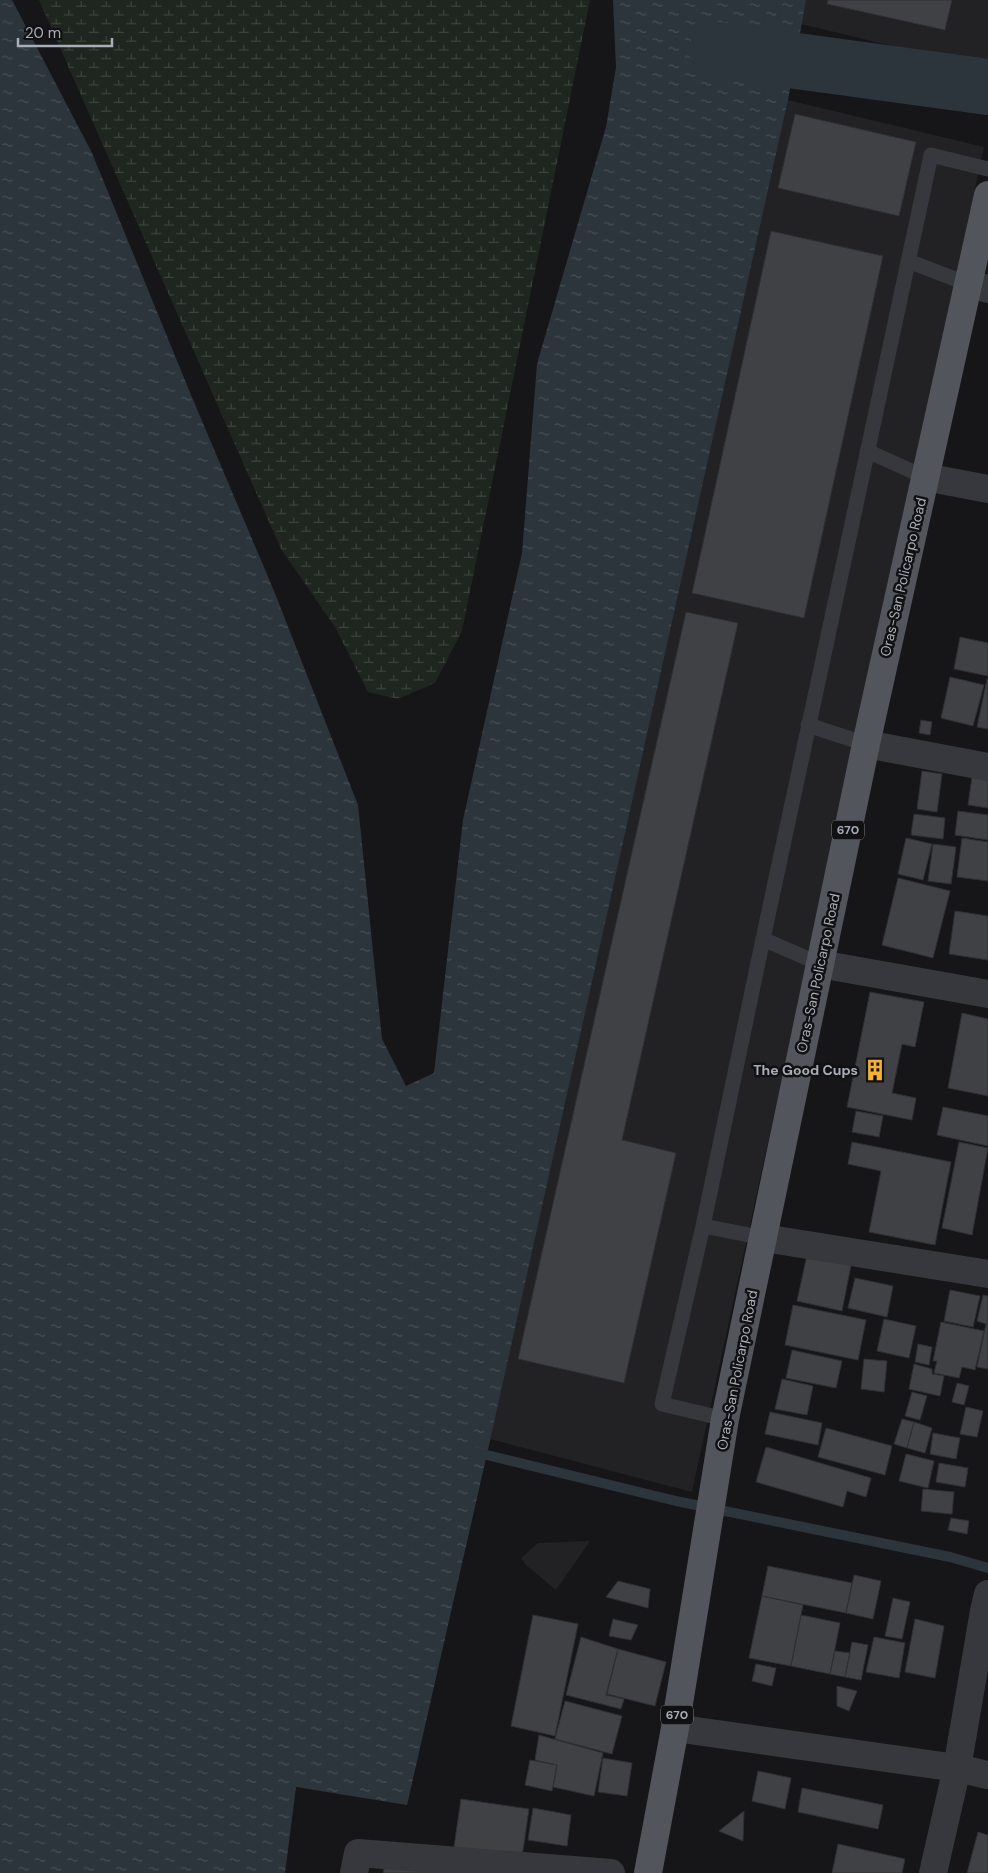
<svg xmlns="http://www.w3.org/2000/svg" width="988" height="1873" font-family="'DM Sans',sans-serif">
	<defs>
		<pattern id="wetland-marsh" width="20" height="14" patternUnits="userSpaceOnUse" patternTransform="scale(1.25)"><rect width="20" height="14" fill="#1e261f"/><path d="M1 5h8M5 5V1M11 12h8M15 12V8" fill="none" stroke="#3c433d"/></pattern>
		<pattern id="water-ripples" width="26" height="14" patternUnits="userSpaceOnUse" patternTransform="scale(1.25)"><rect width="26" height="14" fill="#2c353c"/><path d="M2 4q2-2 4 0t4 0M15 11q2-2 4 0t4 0" fill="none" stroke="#485056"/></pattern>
	</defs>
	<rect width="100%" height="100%" fill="#161618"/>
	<path fill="#222225" d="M806,0H988V69L801,24Z
		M788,100L984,147L692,1492L490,1439Z
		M590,1541L556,1590L526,1565L521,1558L538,1543Z"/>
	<path fill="url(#wetland-marsh)" d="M39,0H590L462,631L435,683L398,699L368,692L335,627L281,549Z"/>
	<path fill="url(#water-ripples)" d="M0,0H12L92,153L191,395L274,591L358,805L382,1039L406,1086L434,1073L463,820L522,553L537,364L606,127L616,67L613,0H806L788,100L487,1454L407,1805L296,1787L285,1873H0Z"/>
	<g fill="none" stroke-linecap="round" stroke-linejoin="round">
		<path stroke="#2c353c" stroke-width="10" d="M475,1452L676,1501L950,1557L988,1568"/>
		<path stroke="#2c353c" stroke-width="56" d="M717,50L988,87"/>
	</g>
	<path fill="#404145" stroke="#303034" d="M828,0H952L945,30L827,4Z
		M795,114L916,142L899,216L778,188Z
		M771,231L883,256L804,618L692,593Z
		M686,612L738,623L622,1140L676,1153L624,1383L518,1359Z
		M960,637L988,643V676L954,669Z
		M950,677L984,685L973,726L941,718Z
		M987,679H988V729L977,727Z
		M921,720L932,722L930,735L919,733Z
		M922,771L942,774L937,812L917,809Z
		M972,777L988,780V808L968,805Z
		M958,811L988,815V840L955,835Z
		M914,814L945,818L943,839L911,835Z
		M906,838L932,844L923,880L898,874Z
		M962,838L988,842V881L957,877Z
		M933,844L956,847L951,884L928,881Z
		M898,878L950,891L933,958L882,945Z
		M955,911L988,916V960L949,954Z
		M870,992L924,1002L915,1047L902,1044L892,1093L916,1098L912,1120L847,1107Z
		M962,1013L988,1019V1096L948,1088Z
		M943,1107L988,1116V1146L937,1135Z
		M856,1111L883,1116L879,1137L852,1132Z
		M852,1142L951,1162L935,1245L869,1232L881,1171L848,1164Z
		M959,1142L988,1148L972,1235L942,1228Z
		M807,1255L851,1265L842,1311L797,1301Z
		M855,1278L893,1286L887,1317L848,1308Z
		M950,1290L980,1296L973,1327L944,1321Z
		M983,1295L988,1296V1369L977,1367L986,1324L977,1321Z
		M793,1305L866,1320L858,1360L785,1345Z
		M884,1319L916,1326L909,1358L877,1351Z
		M941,1322L984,1331L975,1370L962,1367L959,1378L934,1373L937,1361H933Z
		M918,1344L932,1347L929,1365L915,1362Z
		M792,1350L842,1361L836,1388L786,1378Z
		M864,1359L887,1361L884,1392L861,1389Z
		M914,1364L932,1369V1374L944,1376L940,1396L909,1389Z
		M782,1379L813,1386L807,1415L775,1409Z
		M957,1383L969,1386L964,1405L952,1402Z
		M912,1392L927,1396L920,1420L905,1416Z
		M966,1407L983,1411L977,1437L960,1434Z
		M770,1412L822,1423L818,1445L765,1434Z
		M902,1419L914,1422L907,1448L894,1444Z
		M914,1422L932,1428L925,1453L907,1448Z
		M826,1428L892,1446L885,1475L818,1457Z
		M933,1433L960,1438L956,1459L930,1454Z
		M766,1447L871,1478L866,1497L847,1491L843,1507L756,1482Z
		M906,1454L934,1461L928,1488L899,1481Z
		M939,1463L968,1468L965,1487L936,1482Z
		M923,1489L954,1492L952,1514L921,1511Z
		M951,1518L969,1521L967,1534L948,1530Z
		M768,1566L852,1583L846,1613L762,1596Z
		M854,1575L881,1581L873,1619L846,1613Z
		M618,1581L650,1589L648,1608L606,1597Z
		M762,1596L803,1605L791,1666L749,1658Z
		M893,1598L910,1602L902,1639L885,1636Z
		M533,1615L578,1624L555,1736L511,1726Z
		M801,1615L840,1623L830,1674L791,1666Z
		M613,1619L638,1625L631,1640L609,1636Z
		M915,1619L944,1626L935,1678L905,1672Z
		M581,1637L618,1649L606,1695L624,1699L621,1709L566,1695Z
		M874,1637L905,1643L899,1678L866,1672Z
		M852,1642L868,1645L861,1680L845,1677Z
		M618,1649L666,1662L655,1706L607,1694Z
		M835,1651L850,1653L845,1677L830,1674Z
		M756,1664L776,1668L772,1686L752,1681Z
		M837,1686L857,1691L849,1711L837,1706Z
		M565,1701L622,1716L612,1754L555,1739Z
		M539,1735L603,1753L594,1796L553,1787L557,1765L535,1760Z
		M603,1758L632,1763L627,1796L598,1792Z
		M530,1760L557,1765L552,1791L525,1785Z
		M758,1771L791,1778L785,1809L752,1801Z
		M802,1788L883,1805L878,1829L798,1812Z
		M461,1799L529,1809L522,1857L454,1847Z
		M533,1808L571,1815L567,1846L528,1840Z
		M744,1811L743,1841L719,1831Z
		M978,1832L988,1835V1873H967Z
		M838,1844L905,1859L902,1873H832Z
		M385,1865L440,1873H383Z"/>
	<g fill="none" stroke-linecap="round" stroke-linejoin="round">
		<path stroke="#37383d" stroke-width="15" d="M908,261L968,284
			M867,451L925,477
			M808,725L866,744
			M763,939L820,964
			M703,1226L764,1238
			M725,1419L662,1404L703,1226L763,939L931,155L988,169"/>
		<path stroke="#37383d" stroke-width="28" d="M968,284L988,289
			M925,477L988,489
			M866,744L988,767
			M820,964L988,994
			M764,1238L988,1274
			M675,1728L957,1768L988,1775
			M354,1873L358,1853L611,1873
			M933,1873L957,1768L984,1611L988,1594"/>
		<path stroke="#53555c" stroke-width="28" d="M648,1873L675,1728L725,1419L866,744L988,195"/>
	</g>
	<defs>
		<g id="building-bare" transform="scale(1.725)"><path d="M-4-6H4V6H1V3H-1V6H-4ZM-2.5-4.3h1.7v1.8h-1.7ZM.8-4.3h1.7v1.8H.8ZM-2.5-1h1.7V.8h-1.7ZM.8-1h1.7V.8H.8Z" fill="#f2b134" stroke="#111113" stroke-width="2.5" paint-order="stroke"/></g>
	</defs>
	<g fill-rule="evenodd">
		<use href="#building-bare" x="875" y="1070"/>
	</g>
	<g text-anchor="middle" stroke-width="5" stroke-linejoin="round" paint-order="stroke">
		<g fill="#111113" stroke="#7b7e86" stroke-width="1">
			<rect x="832" y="820.5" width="32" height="19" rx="4"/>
			<rect x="661" y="1705.5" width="32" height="19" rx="4"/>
		</g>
		<g font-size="12" font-weight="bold" fill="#a8adb8">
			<text x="848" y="834">670</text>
			<text x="677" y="1719">670</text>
		</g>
		<g font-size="14" fill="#a8adb8" stroke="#111113">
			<text transform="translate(903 577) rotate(-77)" y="5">Oras-San Policarpo Road</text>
			<text transform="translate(818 973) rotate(-78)" y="5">Oras-San Policarpo Road</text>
			<text transform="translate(737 1370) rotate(-79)" y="5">Oras-San Policarpo Road</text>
		</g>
		<g font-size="14" font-weight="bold" fill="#a8adb8" stroke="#111113" text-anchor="end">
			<text x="858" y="1075">The Good Cups</text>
		</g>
	</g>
	<path d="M18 38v8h94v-8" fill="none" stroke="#a8adb8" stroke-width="2.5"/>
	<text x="25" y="38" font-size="15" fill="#a8adb8" stroke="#111113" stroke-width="4" paint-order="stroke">20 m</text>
</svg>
